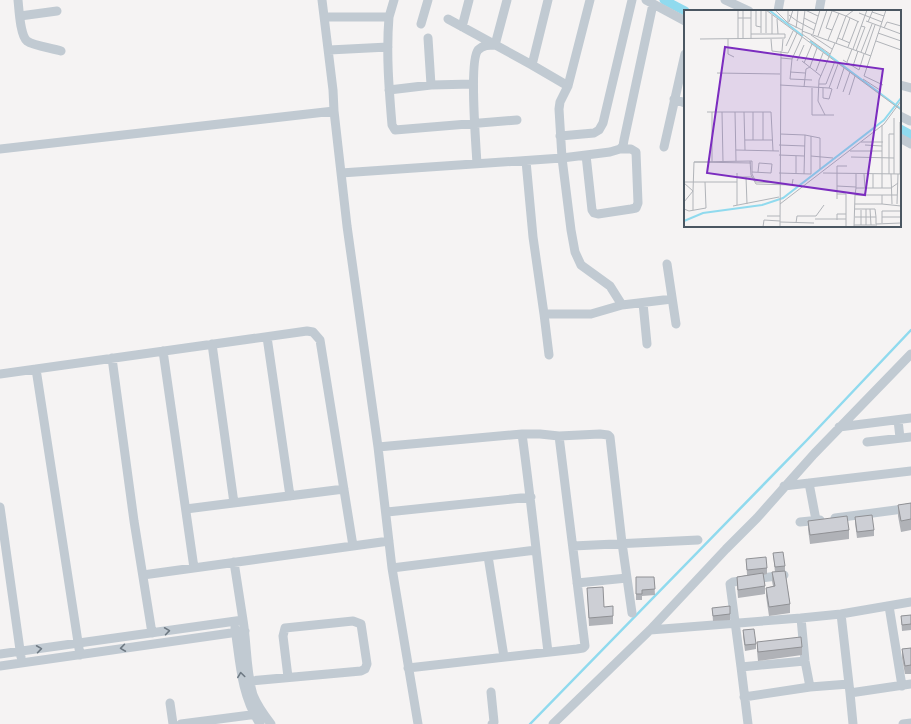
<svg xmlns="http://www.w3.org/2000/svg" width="911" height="724" font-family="Overpass,sans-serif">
	<rect width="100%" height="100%" fill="#f5f3f3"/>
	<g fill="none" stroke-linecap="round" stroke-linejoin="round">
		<path stroke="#90daee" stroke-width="2.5" d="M530,724L807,440L911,330"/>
		<path stroke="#90daee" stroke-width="9" d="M664,0L685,11
			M900,129L911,135"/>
		<path stroke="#c1cad2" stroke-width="9" d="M18,0C19,9 20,35 27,41C34,46 52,48 61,51
			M322,0L333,90L334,111L347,226L378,447L392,568L418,724
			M590,0L568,86L560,102L559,109L562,158L571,230L575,252L581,265L610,286L622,305L672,299
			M646,0L685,21
			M725,0L749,11
			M778,11L780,0
			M819,11L821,0
			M20,16L57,11
			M325,17H389C386,53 389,89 392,125L395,130L517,120
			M389,17L394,0
			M448,19L532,65L568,86
			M421,24L428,0
			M462,27L469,0
			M428,38L431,85
			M329,50L388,47
			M532,65L548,0
			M900,85L911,88
			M389,90L431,85L473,84
			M674,99L685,103
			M900,116L910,121
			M560,136L594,133L599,130L603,123L632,0
			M900,138L911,144
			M664,147L685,54
			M0,149L334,111
			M586,155L592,210L594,213L598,214L631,209L636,208L638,203L636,152L631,149H620
			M526,161L533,237L544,314H591L622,305
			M477,164C476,145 469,61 478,50C483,45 489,45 495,45L507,0
			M341,173L562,158L610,152L620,149L623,146L624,140L653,4
			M667,264L676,324
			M643,303L647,344
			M544,314L549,355
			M267,337L290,496
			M212,344L234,503
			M163,351L194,568
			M112,358L134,521L152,633
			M36,369L80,655
			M0,374L307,331L313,332L320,340L353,546
			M898,420L900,438
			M839,427L911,418
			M522,434H540L559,436L600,434L608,435L610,437L622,543L632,613
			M867,442L911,437
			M378,447L522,434C532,507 539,579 548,652
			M809,483L816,520
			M784,486L911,471
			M0,507L21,657
			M186,509L344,489
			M387,512L531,497
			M835,518L911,508
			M800,522L820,520
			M573,546L698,540
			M488,556L504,657
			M234,562L243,620
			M392,568L536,550
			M143,575L389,541
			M577,583L627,578
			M889,606L902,686
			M841,614L850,693L911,684
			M801,618L805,661L810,687
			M235,628C240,662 241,695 260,724
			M650,630L801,618L841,614L911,602
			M0,654L243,620C247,644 246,672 253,695C257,705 264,715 271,724
			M0,666L245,631
			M741,667L805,661
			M408,668L577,649L583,648L585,646L559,436
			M250,681L361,671L365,669L367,664L361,624L353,621L285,628L283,636L288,677
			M491,692L494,722L492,724
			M850,693L853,724
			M744,697L810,687L849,684
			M170,703L173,724
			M181,724L258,714
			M553,724L650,630L726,549L757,518L814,454L911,354
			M748,724L741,667L730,584L733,582L784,575
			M903,724L911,723"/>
	</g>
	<path fill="#b0b2b7" d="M911,503V530L901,532L898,516V505Z
		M855,517L874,530V536L857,538L855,523Z
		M808,521L849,530V539L810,544L808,529Z
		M773,553L785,566V571L790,604V613L769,616L766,596V588L773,586L772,581V572H775Z
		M746,559L767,568V574L763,575L765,586V594L738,598L737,585V577L747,575Z
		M636,577H654L655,595L642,596V600H636Z
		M587,588L613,616V624L589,626Z
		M712,608L730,614V620L713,621Z
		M911,615V630L902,631L901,616Z
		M743,630L756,644V649L745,651L743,636Z
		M757,642L802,647V655L758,661L757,651Z
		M911,648V674H905L902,658V649Z"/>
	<path fill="#cdcfd5" stroke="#909195" d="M911,503V519L901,521L898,505Z
		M872,515L874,530L857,532L855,517Z
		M847,516L849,530L810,535L808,521Z
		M783,552L785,566L775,567L773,553Z
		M766,557L767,568L747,570L746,559Z
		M785,571L790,604L769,607L766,588L775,586L772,572Z
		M763,573L765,586L738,590L737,577Z
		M636,577H654L655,589L642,590V594H636Z
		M603,587L604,607L613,606V616L589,618L587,588Z
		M730,606V614L713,616L712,608Z
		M911,615V624L902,625L901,616Z
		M754,629L756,644L745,645L743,630Z
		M801,637L802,647L758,652L757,642Z
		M911,648V665L905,666L902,649Z"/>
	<defs><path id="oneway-chevron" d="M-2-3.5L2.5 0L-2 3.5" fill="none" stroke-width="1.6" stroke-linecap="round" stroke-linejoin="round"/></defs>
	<g stroke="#6e7983">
		<use href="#oneway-chevron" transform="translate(167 631) rotate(-8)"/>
		<use href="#oneway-chevron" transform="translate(123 648) rotate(172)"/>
		<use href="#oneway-chevron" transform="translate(39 649) rotate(-8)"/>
		<use href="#oneway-chevron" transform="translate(241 675) rotate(-98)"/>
	</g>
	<g transform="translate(684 10)">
		<rect width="217" height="217" fill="#f5f3f3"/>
		<path fill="none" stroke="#90daee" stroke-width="2" d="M85,0L119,26M126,31L217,99M0,211L19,203L78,195L99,188L200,110L217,88"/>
		<path fill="none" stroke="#b1b4b9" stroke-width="1" d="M54,0V29M67,0V29M72,0V16L77,17M82,0L217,100M91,0L104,13V0M114,0L113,11L130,20M121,0L118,24L146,44M121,0L134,6M146,0L162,6L170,0M188,2L200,6M175,3L198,12M88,5V24M105,5L113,11L112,18M162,6L175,12M54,8H67M120,8L132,14M93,9L94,24M182,11L217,24M105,12L109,0M184,12L189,0M104,13L118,20M200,18L203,12L217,16M148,20L142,18L148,1M118,21L187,46M77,23V0M82,23V1M194,23L217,31M129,24L136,0M127,25L148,39M134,26L143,0M154,28L166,33M16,29L101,28V24H67M44,29V44L50,47M59,29V0M87,29L88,41L104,43L113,23M144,30L155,3M158,30L166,8M192,31L217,40M152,33L162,6M102,36L109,21M164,37L174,11M169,39L183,0M98,41L99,29M172,41L181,17L177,16M177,42L188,14M181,44L191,15M97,48L108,49L106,69L128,70M108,49L118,27M159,50L175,60L180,44M113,51L120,35M118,51L137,66M163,52L168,39M120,53L128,34M169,56L174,41M132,61L139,43M106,62L121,63M33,63L96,64M179,69L196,80M135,74H142L151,51M96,75L145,78L154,54M199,75L180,66L202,0M120,77L122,59L126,57L133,38M128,78V105H141M139,78V88L145,89L148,79L145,78M153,79L160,58M159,82L166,62M165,85L171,66M23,102H87L89,141M38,102L39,152M51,102L52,151M60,102L61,140M79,102V130M150,105H141L134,91L135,70L151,33M96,124L121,125L120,164M121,125L136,128V159M61,130H88M69,130V102M177,132H199M95,135L121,136M181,135L198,136M52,140L95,141M166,141H198M95,145L120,146M112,146V164M127,146L149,148M167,147L210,148M66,151L67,165L72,174L108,175L109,169M10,152L68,151V164L72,172L95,173M10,152L67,153M28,152V102M68,162L87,163L88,154L75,153L74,162M53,163V195M95,163L127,164V126M139,163L217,164M172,164V178H207L214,173M180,164L181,178M205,164V124H210M207,164L208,194M210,164V108M216,164V112M53,167H68M62,167L63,194M0,172H53M0,173L9,181V200M153,176L172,177M172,178L171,185H198V194L217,196M189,178V164M198,178V115M153,184H162V217M198,185H213M153,189V156H163M0,192L9,181L10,152M96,194L200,114L217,91M171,194H198M213,194L214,164M49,196L95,187M0,199L5,201L22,198L21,172M171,199H191L192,207M182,199V215M186,199L187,215M83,206H96M132,206L140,195M171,207H192V217M198,207H217M131,209H162M153,210V204H162M96,212L130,213M112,213L113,206H132M198,213V201H217M192,214L217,213M170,215H177V200M177,215H191M79,217L80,210L96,211M96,217L97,41M170,217L171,185"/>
		<path fill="#7b2cbf" fill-opacity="0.15" stroke="#7b2cbf" stroke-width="2" d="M41,37L199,59L181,185L23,163Z"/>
		<rect width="217" height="217" fill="none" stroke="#4a5661" stroke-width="2"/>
	</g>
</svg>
